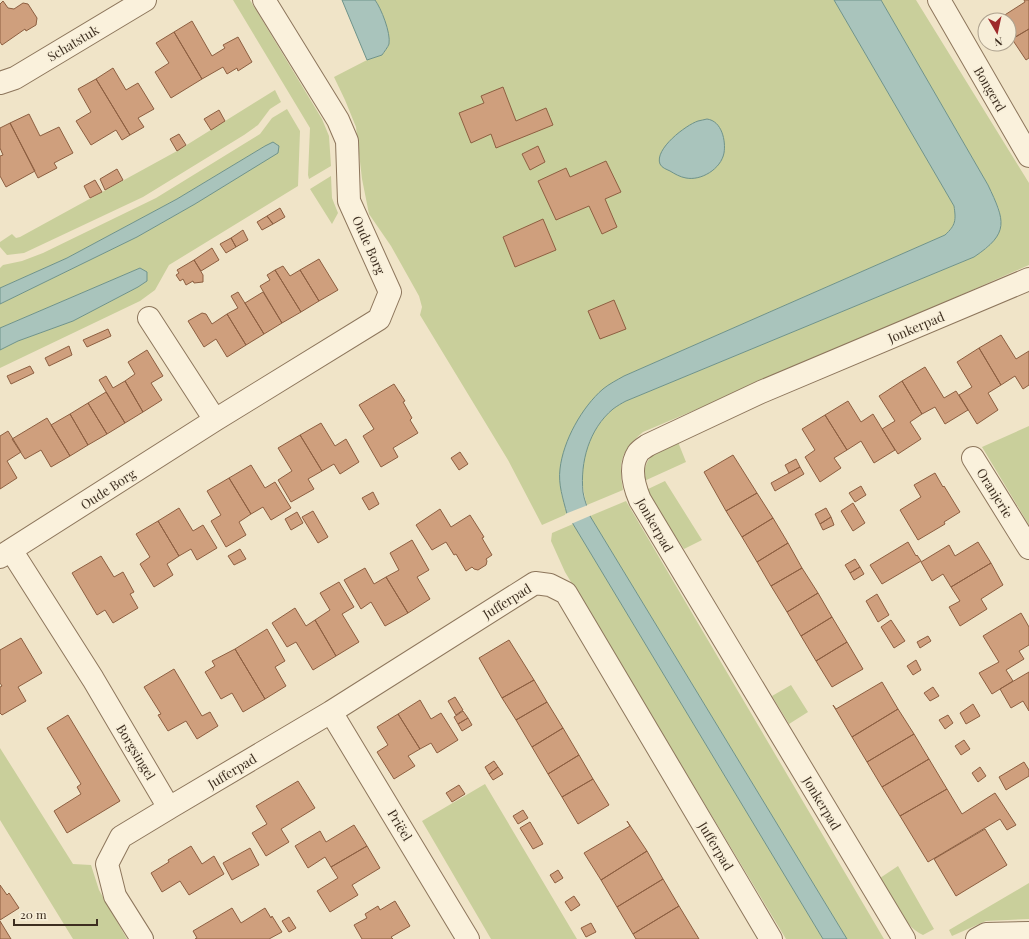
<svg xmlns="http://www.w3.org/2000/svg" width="1029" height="939" font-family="'Playfair Display',serif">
	<rect width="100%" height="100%" fill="#f0e4c8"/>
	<path fill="#c9cf9b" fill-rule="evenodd" d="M233,0H250L322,119L329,136L331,166L309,179L308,175L310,128Z
		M375,0H834L954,206C956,220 956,225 945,235L624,376L603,389L586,408L561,493L567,514L542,525L508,460L420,315L422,307L419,296L391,246L369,214L362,179L356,127L345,100L334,77L367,60L382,55C384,52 388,47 389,44C391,34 381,8 375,0ZM707,119C721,133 725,134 724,155L664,168L660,163V156C674,140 685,123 707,119Z
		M881,0H916L1029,183V265L834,351L643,432C621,451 618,461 623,490L587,505C576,472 586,432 613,409C617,406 622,403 626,401L974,257L988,247L1001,227L999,209L988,185Z
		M275,90L281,102L270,109L258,125L244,135L143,197L24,253L7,255L0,247V242L12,234L16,238L20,237L177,151Z
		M287,109L300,131L298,186L169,265L155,290L140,301L0,368V350L18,341L73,321L138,287L147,281V272L140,268L0,328V304L137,237L195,204L277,153L265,146L177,199L67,258L0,288V268L3,265L22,261L43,253L156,198L260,134L272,118Z
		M331,176L332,198L338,213L332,224L310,189Z
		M1029,426V525L982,447Z
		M678,442L686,462L642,482C647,452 653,454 678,442Z
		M665,481L702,540L684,549L648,496L646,490Z
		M626,501L884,939H847L590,516Z
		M573,524L823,939H786L565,572L551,541L552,533Z
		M791,685L808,712L789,724L772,696Z
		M0,748L73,864L91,865L99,890L127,939H73L0,820Z
		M485,784L577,939H491L422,821Z
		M898,866L934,929L923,935C902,925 892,897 880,878Z
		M1029,883V919L986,921L952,936L949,930Z"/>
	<path fill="#a9c4bc" stroke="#6f938a" d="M342,0H375C381,8 391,33 389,44C388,47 384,52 382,55L367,60Z
		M834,0H881L988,185C1005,221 1010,233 974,257L626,401C622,403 617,406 613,409C589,429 580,462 583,492C584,500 588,508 590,516L847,939H823L567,514C563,499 558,484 560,469C563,441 582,407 603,389C609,384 617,380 624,376L945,235C956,225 956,220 954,206Z
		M707,119C722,121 726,141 724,153C721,169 701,181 686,178C680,177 675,174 670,171C666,169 662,168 660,164C654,149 686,125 698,121C701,120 704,120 707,119Z
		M273,142L279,146L278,153L195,204L137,237L0,304V288L67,258L177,199L265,146Z
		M140,268L147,272V281L138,287L73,321L18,341L0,350V328Z"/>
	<path fill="#f0e4c8" d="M588,505L592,515L571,524L565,514Z"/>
	<path fill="#cf9f7d" stroke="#8d5f41" d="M1024,0H1029V29L1012,39L1009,34V20H1001L1000,18L1025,2Z
		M3,1L8,8L14,9L23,3L28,4L37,18L36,25L26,31L25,29L2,45L0,42V4Z
		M192,21L212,56L225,48L223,45L238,37L252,62L238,71L237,68L227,74L223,67L202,79L174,32Z
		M1029,29V58L1026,60L1012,39Z
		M174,32L202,79L171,98L155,72L169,63L156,43Z
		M113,68L126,90L138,83L154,109L138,118L144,127L130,135L96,79Z
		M96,79L130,135L122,140L116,130L91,145L76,121L91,112L78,89Z
		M503,87L516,121L546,108L553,125L496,148L491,134L471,143L459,113L484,103L481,96Z
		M219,110L225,121L211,130L204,119Z
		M29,114L40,136L59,127L73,153L54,163L57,168L38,178L10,123Z
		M10,123L35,171L6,187L0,176V156L3,155L0,148V128Z
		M179,134L186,145L177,151L170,139Z
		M538,146L545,162L530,170L522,154Z
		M606,161L621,192L605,199L617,227L602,234L589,206L556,220L538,181L566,168L570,177Z
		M117,169L123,180L105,190L100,179Z
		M95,180L102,192L90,198L84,186Z
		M280,208L285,217L273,224L267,216Z
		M267,216L273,224L262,230L257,222Z
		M543,219L556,250L515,267L503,237Z
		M243,230L248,240L236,247L231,238Z
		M231,238L236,247L226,253L220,244Z
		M212,248L219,260L201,271L194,260Z
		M319,259L338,290L319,301L300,270Z
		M194,260L203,275V282L194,283L193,281L186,285L183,279L180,281L176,275L179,273L177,270Z
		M283,266L290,276L300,270L319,301L301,312L275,270Z
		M275,270L301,312L282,323L260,286L270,280L267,275Z
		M238,292L264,334L246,345L227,314L238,308L231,296Z
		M263,292L282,323L264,334L245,303Z
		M614,300L626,329L600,339L588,311Z
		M202,313L206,314L212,324L227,314L246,345L227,357L216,339L204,347L188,321Z
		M108,329L111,336L87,347L83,340Z
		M1001,335L1016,359L1029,351V385L1023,389L1015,376L1001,385L979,348Z
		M69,346L72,355L49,366L45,358Z
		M979,348L1001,385L988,393L998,410L977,424L959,395L972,387L957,362Z
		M147,350L163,376L151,383L162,400L143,412L125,381L135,374L128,362Z
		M30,366L34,373L11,384L7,376Z
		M925,367L944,398L956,391L968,410L945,424L935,407L922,414L902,381Z
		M106,376L113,388L125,381L143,412L125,423L99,380Z
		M902,381L922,414L910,422L921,439L898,454L882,429L895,421L879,396Z
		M394,384L405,401L403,402L412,418L410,420L418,433L393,448L398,457L381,467L363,436L374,429L359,405Z
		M106,392L125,423L107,434L88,403Z
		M848,401L861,422L873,414L895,450L874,463L861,441L847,450L825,415Z
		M88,403L107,434L88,445L70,414Z
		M70,414L88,445L70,456L51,425Z
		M825,415L847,450L834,458L841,468L820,482L805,457L815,450L802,429Z
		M47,418L70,456L51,467L41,450L25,459L12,439Z
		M321,423L335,446L346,439L359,462L340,474L334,464L322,471L300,435Z
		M8,431L21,452L7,461L17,478L0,489V436Z
		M300,435L322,471L308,479L314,489L291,502L278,480L292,471L278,448Z
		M460,452L468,464L459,470L451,458Z
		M733,455L757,493L726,511L704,472Z
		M796,459L800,467L789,473L785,465Z
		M251,465L265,488L275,482L291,508L271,520L263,507L251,514L229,478Z
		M800,467L804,474L775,491L771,483Z
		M935,473L943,487L944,486L960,512L944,522L945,524L918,540L900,510L921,497L914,485Z
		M229,478L251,514L239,522L246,535L226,547L211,521L221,515L207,491Z
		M861,486L866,495L855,502L849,493Z
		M373,492L379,504L369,510L362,498Z
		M757,493L773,518L742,537L726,511Z
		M853,503L865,523L853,531L841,511Z
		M179,508L193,531L203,525L217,548L197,560L191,549L179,556L158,521Z
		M826,508L831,517L820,524L815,514Z
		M440,509L451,527L470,515L484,537L482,538L492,555L486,559L487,561L486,565L478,570L474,569L472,567L466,571L456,554L454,555L446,542L432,550L416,525Z
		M313,511L328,537L318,543L302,517Z
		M297,512L303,523L291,530L285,519Z
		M831,517L834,525L823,530L820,524Z
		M773,518L788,543L757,562L742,537Z
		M158,521L179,556L167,564L173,575L154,587L140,564L150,557L136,534Z
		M412,540L429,570L417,577L430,599L408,613L386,577L399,570L390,553Z
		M908,542L916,556L917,555L921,561L882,584L870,565Z
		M978,542L991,563L951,587L943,574L932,581L921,562L949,545L955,556Z
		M788,543L802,568L771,586L757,562Z
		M240,549L246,559L234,565L228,556Z
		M101,556L114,577L123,572L134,592L130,594L138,608L113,623L105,610L97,615L72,573Z
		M855,559L860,567L850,573L845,565Z
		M991,563L1003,585L981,599L987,609L960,626L949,607L960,601L951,587Z
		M860,567L864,574L854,580L850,573Z
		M365,568L374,584L386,577L408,613L385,626L371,602L361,609L344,580Z
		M802,568L818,593L787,612L771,586Z
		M339,582L354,607L342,614L359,642L336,656L315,620L330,610L320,593Z
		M818,593L832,617L801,636L787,612Z
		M877,594L889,615L878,622L866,601Z
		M295,608L306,626L315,620L336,656L313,670L296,642L287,647L272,623Z
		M1021,613L1029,627V645L1019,651L1024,659L1006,670L1013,681L992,694L979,673L999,662L983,636Z
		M832,617L847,642L816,661L801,636Z
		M891,620L905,641L894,648L881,627Z
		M267,629L285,661L275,667L286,686L265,699L235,649Z
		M928,636L931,641L920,648L917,642Z
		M21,638L42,673L18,687L26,701L2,715L0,713V687L2,686L0,683V650Z
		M509,640L534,680L502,698L479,658Z
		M847,642L863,669L832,687L816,661Z
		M235,649L265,699L243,712L232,693L221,699L205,672L215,666L212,661Z
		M916,660L921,670L913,675L907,666Z
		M174,669L202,716L210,712L218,726L197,739L186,721L168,731L158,715L161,714L144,687Z
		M1029,672V711L1023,701L1011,708L1000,689Z
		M534,680L547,702L516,720L502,698Z
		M882,682L898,709L852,737L833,705L836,709Z
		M933,687L939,696L930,701L924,693Z
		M455,697L463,710L456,715L448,701Z
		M420,700L431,719L441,713L458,740L437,753L431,743L420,749L398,714Z
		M547,702L563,728L532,747L516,720Z
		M973,704L980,716L966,724L960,713Z
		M898,709L914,734L867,762L852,737Z
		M463,711L468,718L458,724L454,717Z
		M398,714L420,749L408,756L415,766L394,779L377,752L388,745L377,727Z
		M68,715L120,801L67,833L54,811L81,794L77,787L81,784L47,728Z
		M948,715L953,723L945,729L939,720Z
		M468,718L472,725L462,731L458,724Z
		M563,728L579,755L548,774L532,747Z
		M914,734L929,759L882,787L867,762Z
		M964,740L970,749L961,755L955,746Z
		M579,755L593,779L562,797L548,774Z
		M929,759L947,789L900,816L882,787Z
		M494,761L498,767L489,774L485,767Z
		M1024,762L1029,770V776L1006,790L999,777Z
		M498,767L503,774L493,780L489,774Z
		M980,767L986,776L978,782L972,773Z
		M593,779L609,805L578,824L562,797Z
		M298,781L315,808L281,829L289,842L266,856L252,833L267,824L256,806Z
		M459,785L465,794L452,802L446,793Z
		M947,789L962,814L995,793L1016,825L1007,830L1000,819L928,862L900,816Z
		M523,810L528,818L518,824L513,816Z
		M627,821L647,851L601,880L584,853L630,826Z
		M530,822L543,844L533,849L520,828Z
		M354,825L367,846L331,867L325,857L308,868L295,846L320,831L326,842Z
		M985,829L1007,865L956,896L934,859Z
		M191,846L202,864L214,856L224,874L189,895L180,881L162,892L151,873L169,862L168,860Z
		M367,846L380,868L352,885L358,895L330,912L317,891L338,878L331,867Z
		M250,848L259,865L232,880L223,863Z
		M647,851L663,879L617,907L601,880Z
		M558,870L563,878L555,883L550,875Z
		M663,879L679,906L633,934L617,907Z
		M0,885L7,895L9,893L19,908L0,920Z
		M574,896L580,905L571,911L565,902Z
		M395,901L410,926L391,937L393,939H362L354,925L367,918L365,914L378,906L380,910Z
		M679,906L699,939H636L633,934Z
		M232,908L241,923L265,908L271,918L272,916L282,932L269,939H195L197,938L193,931Z
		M289,917L296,928L289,932L282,921Z
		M0,921L11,939H0Z
		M591,923L596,932L586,937L581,928Z"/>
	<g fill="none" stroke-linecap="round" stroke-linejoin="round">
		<g stroke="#8d765c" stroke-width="24">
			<path id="minor" d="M939,0L1029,156
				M0,83L15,78L145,0
				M149,318L215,420
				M973,458L1029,548
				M11,550L93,679L169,808L121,837L107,864L115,896L142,939
				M0,557L215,420L379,319L390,292L349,201L347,141L338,120L264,0
				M331,712L468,939
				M169,808L331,712L535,583L550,585L566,593L771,939
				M904,939L640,500C634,486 629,467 638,453C640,450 645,447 648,445L761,392L1029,279
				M977,939L986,934L1029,933"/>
		</g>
		<use href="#minor" stroke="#faf1dc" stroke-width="22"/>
	</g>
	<g text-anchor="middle" stroke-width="3" stroke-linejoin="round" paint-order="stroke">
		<g font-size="13" fill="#3d2e20" stroke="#f7eed8">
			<text transform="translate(73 43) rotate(-31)" y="5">Schatstuk</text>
			<text transform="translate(990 89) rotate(60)" y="5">Bongerd</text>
			<text transform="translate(369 245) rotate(66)" y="5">Oude Borg</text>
			<text transform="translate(916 327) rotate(-23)" y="5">Jonkerpad</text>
			<text transform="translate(108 489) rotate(-33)" y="5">Oude Borg</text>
			<text transform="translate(995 493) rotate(58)" y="5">Oranjerie</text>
			<text transform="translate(655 525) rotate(60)" y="5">Jonkerpad</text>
			<text transform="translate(507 601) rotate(-32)" y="5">Jufferpad</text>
			<text transform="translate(136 752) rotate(59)" y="5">Borgsingel</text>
			<text transform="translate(232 771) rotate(-31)" y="5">Jufferpad</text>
			<text transform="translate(822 803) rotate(59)" y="5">Jonkerpad</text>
			<text transform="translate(400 825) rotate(59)" y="5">Priëel</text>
			<text transform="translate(716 846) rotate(59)" y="5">Jufferpad</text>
		</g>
	</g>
	<g transform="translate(997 32) rotate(171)"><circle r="19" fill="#f7eed8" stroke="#ada18e"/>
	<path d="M0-3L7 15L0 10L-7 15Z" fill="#9e2a2b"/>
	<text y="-6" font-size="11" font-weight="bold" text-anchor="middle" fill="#3d2e20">N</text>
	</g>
	<path d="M14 919v6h83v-6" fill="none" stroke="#3d2e20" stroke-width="2"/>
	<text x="20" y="919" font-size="12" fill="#3d2e20" stroke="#f7eed8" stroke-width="3" paint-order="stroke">20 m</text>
</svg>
